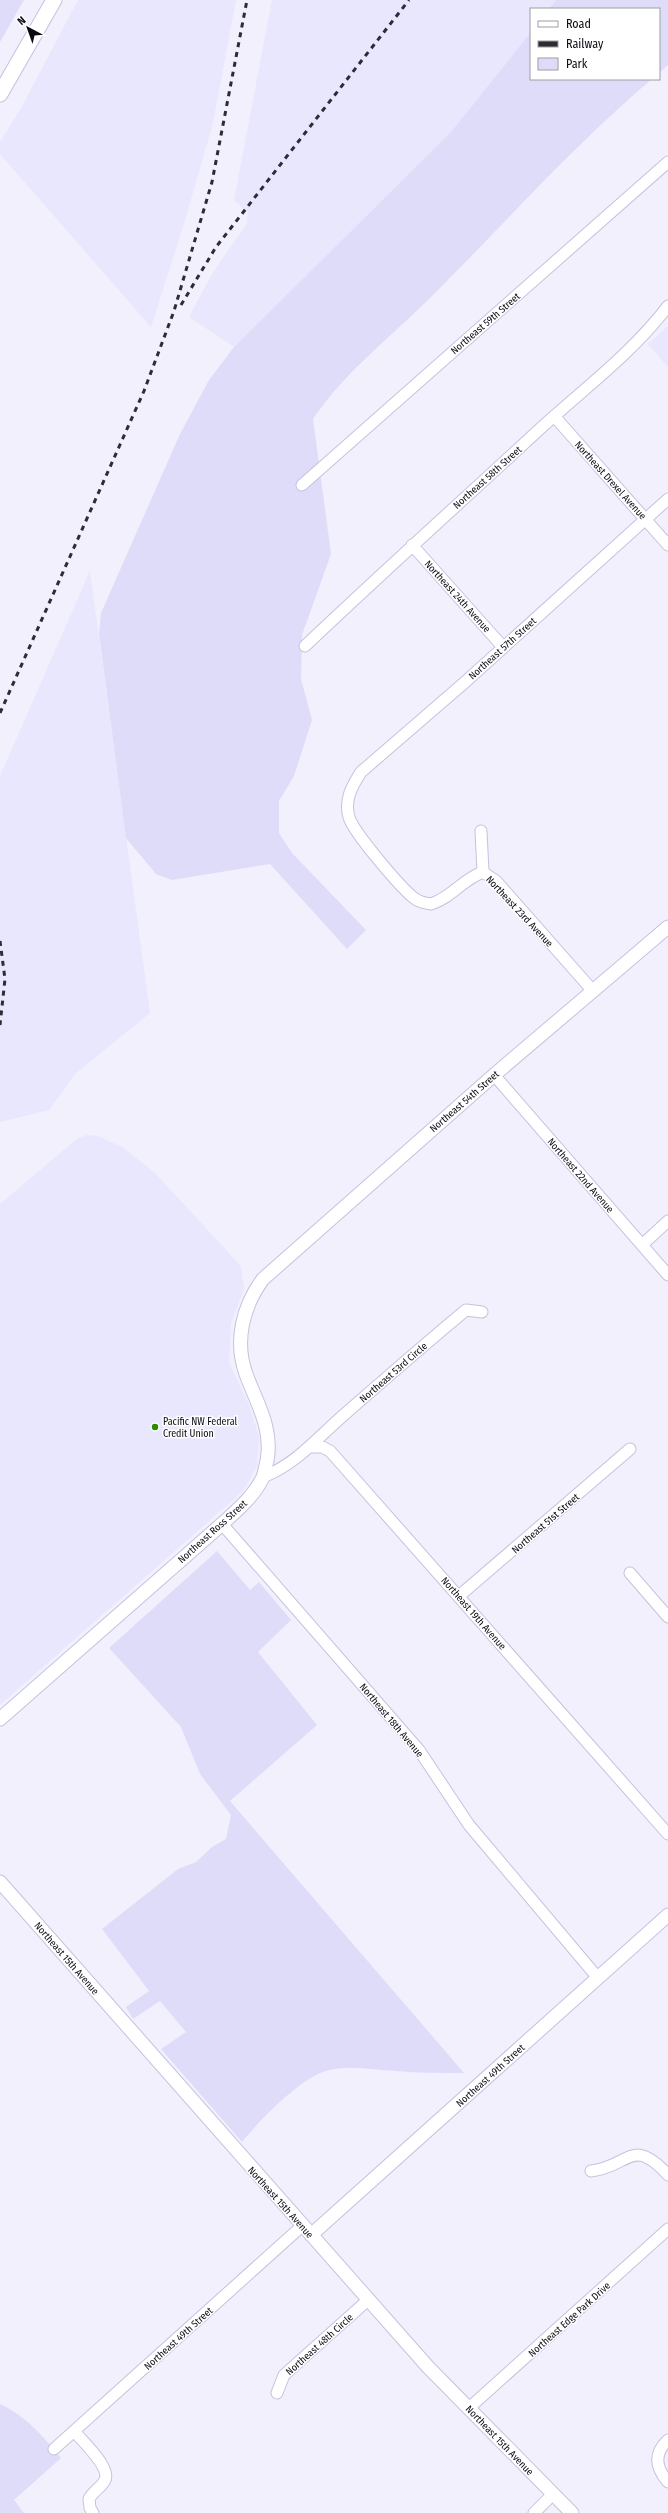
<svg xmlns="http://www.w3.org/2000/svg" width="668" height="2513" font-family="'Fira Sans Condensed',sans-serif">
	<rect width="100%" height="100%" fill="#f1f0fc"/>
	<path fill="#e9e7fd" d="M78,0H236L213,123L184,224L151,327L0,154V142L21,108Z
		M272,0H556L549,9H531V32L451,132L234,347L189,317L212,274L247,223L248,213L234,200Z
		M668,326V367L648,344Z
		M90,571L150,1013L75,1074L49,1110L0,1122V776Z
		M87,1135L98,1136L122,1147L155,1173L241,1266L244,1289L231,1323L229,1362L249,1405L259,1437L257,1466L243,1491L0,1705V1204L78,1138Z"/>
	<path fill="#dfdcf9" d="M0,0H24L0,42Z
		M556,0H668V65L659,73V9H549Z
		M531,32V79H652C575,144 508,220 437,291C396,333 346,370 313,419L331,554L302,635L301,679L312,720L294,776L279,801V833L292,853L366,930L347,949L270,864L172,880L156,874L126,838L99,634L101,613L180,434L209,380L234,347L451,132Z
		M217,1551L250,1590L259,1582L291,1620L258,1652L317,1725L230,1801L464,2073C441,2073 419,2073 396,2071C373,2070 348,2064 326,2071C300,2078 259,2121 242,2142L161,2049L186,2032L160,2001L133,2019L126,2007L149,1991L102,1929L178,1869L196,1862L212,1847L226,1839L231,1815L200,1774L181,1727L109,1648Z
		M0,2404C26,2416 43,2436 61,2458L14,2500L24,2513H0Z"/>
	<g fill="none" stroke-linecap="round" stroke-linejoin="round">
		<g stroke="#c4c2de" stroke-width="13">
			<path id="minor" d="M554,416L668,545
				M302,485L668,162
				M412,545L503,647
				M305,646C383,572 463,500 542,427C586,387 632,353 668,306
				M481,831L483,872
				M593,991L496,881L483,872C463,879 451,898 431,904C424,903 419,902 414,898C401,888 353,832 349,817C344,800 352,786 361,772L464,683L668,499
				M494,1075L668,1275
				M642,1245L668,1221
				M311,1447H322L330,1451L668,1834
				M263,1477C297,1464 319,1436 346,1413C386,1378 425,1344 466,1310L482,1312
				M222,1524L419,1750L469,1825L598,1978
				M630,1573L668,1617
				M459,1596L630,1449
				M591,2171C629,2167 632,2135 668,2175
				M277,2393L284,2375L368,2300
				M469,2408L668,2229
				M74,2431C82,2441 111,2467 105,2480C102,2487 93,2491 89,2499L90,2508L93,2513
				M668,2440C653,2454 656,2468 668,2482
				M54,2449L302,2226
				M534,2513L553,2494"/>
		</g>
		<g stroke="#c4c2de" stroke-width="15">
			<path id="tertiary" d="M0,1719L222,1524C237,1510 253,1497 262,1479C265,1474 265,1467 267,1461C273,1428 257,1404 246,1374C234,1341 243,1306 263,1279L494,1075L668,927
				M0,1882L428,2367L572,2513
				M311,2235L668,1915"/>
		</g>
		<g stroke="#c4c2de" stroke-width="17">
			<path id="secondary" d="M0,94L54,0"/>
		</g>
		<use href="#minor" stroke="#fff" stroke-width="11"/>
		<use href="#tertiary" stroke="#fff" stroke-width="13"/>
		<use href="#secondary" stroke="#fff" stroke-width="15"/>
		<path stroke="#2d2c35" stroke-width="3" stroke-dasharray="5 5" stroke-linecap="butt" d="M181,305L216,247L409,0
			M0,713L144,391L174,311L212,182L247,0
			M0,941L5,979L0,1025"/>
	</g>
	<circle fill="#2b8d02" stroke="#fff" stroke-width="1.5" cx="155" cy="1427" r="4"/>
	<g text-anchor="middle" stroke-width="3" stroke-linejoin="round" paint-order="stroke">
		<g font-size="10" fill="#0c0b14" stroke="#fff">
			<text transform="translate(485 323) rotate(-41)" y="4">Northeast 59th Street</text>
			<text transform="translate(487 477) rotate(-42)" y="4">Northeast 58th Street</text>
			<text transform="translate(611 480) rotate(48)" y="4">Northeast Drexel Avenue</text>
			<text transform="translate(458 596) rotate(48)" y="4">Northeast 24th Avenue</text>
			<text transform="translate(502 648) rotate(-42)" y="4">Northeast 57th Street</text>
			<text transform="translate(520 911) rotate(47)" y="4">Northeast 23rd Avenue</text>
			<text transform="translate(464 1101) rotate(-41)" y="4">Northeast 54th Street</text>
			<text transform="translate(581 1175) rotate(49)" y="4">Northeast 22nd Avenue</text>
			<text transform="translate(393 1372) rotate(-41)" y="4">Northeast 53rd Circle</text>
			<text transform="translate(545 1523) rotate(-41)" y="4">Northeast 51st Street</text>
			<text transform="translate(212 1531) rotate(-42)" y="4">Northeast Ross Street</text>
			<text transform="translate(474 1613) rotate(49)" y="4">Northeast 19th Avenue</text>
			<text transform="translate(392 1720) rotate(50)" y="4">Northeast 18th Avenue</text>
			<text transform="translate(67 1958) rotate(49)" y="4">Northeast 15th Avenue</text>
			<text transform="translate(490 2075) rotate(-42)" y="4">Northeast 49th Street</text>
			<text transform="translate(281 2202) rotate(48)" y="4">Northeast 15th Avenue</text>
			<text transform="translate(569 2319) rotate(-42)" y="4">Northeast Edge Park Drive</text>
			<text transform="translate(178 2338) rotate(-42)" y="4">Northeast 49th Street</text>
			<text transform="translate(319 2344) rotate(-42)" y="4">Northeast 48th Circle</text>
			<text transform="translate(500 2440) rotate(46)" y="4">Northeast 15th Avenue</text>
		</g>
		<g font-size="10" fill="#0c0b14" stroke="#fff" text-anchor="start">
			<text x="163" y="1425">Pacific NW Federal<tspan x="163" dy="12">Credit Union</tspan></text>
		</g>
	</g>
	<rect x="530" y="8" width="130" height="72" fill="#ffffff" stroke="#9e9da1"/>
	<rect x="538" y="21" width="20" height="6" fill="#ffffff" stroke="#9e9da1"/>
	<text x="566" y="28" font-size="12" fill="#0c0b14">Road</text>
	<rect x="538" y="41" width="20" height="6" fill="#2d2c35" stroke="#9e9da1"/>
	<text x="566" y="48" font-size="12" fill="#0c0b14">Railway</text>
	<rect x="538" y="58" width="20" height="12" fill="#dfdcf9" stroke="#9e9da1"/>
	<text x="566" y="68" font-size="12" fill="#0c0b14">Park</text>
	<g transform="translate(28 28) rotate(319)" stroke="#ffffff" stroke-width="3" paint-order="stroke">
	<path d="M0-3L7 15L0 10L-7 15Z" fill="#0c0b14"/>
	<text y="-6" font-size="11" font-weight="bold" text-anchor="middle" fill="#0c0b14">N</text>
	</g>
</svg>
